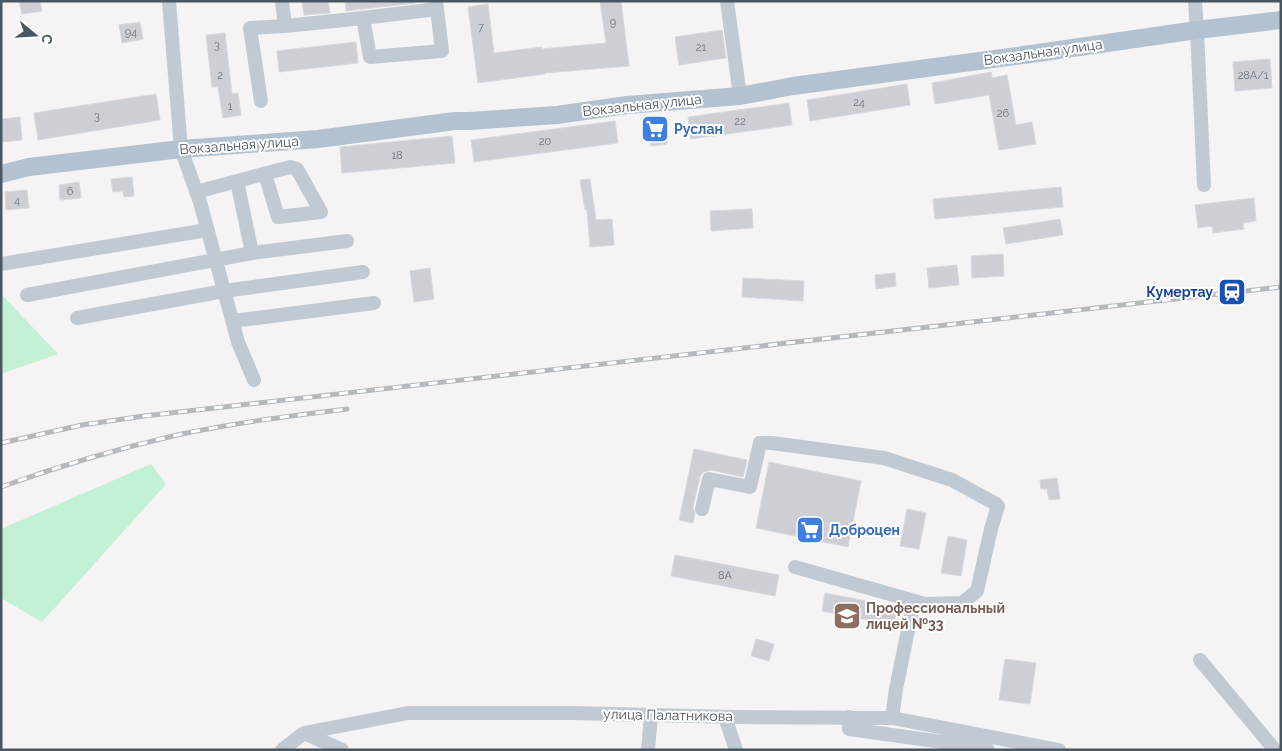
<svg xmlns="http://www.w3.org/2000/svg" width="1282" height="751" font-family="Raleway,sans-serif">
	<rect width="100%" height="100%" fill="#f5f3f3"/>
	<path fill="#c3f1d5" d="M1,294L58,354L1,374Z
		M151,464L166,484L42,622L1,598V529Z"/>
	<path fill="#cdcfd5" stroke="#d7d9de" d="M19,1H40L42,11L22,14Z
		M302,1H328L330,13L304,15Z
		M345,1H415V3L346,11Z
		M600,1H621L629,66L545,73V74L478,83L468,7L488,4L494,53L542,47V49L606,43Z
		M140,22L143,39L122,43L119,25Z
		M722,30L726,58L679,65L675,37Z
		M225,33L232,94L238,93L241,115L223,118L218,87H212L206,35Z
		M356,42L358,63L279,72L277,51Z
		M1270,59L1272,88L1235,91L1233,62Z
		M991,72L992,78L1007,75L1016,125L1032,122L1036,144L999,150L989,95L935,104L932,83Z
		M907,84L910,105L810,121L807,100Z
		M156,94L160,120L38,140L34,113Z
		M789,103L792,125L691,139L688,117Z
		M20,117L22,140L1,142V119Z
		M664,120L667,144L651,146L648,122Z
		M615,121L618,143L474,162L471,140Z
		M452,136L455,163L342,173L340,147Z
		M132,177L134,196L124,197L123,191L113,192L111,179Z
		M590,179L596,220L612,219L614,245L590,247L587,210H585L580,180Z
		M79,182L81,198L60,200L59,185Z
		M1061,187L1063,207L935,219L933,199Z
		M27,190L29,208L6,210L5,192Z
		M1254,198L1256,221L1243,223L1244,229L1213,233L1212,226L1198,228L1195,205Z
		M752,209L753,228L711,231L710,211Z
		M1060,219L1063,235L1006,244L1003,228Z
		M1003,254L1004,276L972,278L971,256Z
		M957,265L959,285L929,288L927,268Z
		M430,268L434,299L414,302L410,271Z
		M895,273L896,286L876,289L875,275Z
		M743,278L804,281L803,301L742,297Z
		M694,449L747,460L743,477L711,470L703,472L700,477L693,507L695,513L693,523L679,520Z
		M769,462L861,481L848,547L756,528Z
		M1057,478L1060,499L1049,500L1047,489H1041L1040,480Z
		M907,509L926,513L919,549L900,546Z
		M948,536L967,540L961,576L941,573Z
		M675,555L779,575L775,596L671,576Z
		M825,593L897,607L894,625L822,611Z
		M756,639L774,644L769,661L751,656Z
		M1005,659L1036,663L1030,704L999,700Z"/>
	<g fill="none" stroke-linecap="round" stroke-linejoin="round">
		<path stroke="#c1cad2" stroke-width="14" d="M169,1L181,149L200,202L238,342L254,380
			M436,1L442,51L370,57L363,18L437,9
			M727,1L740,96
			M1195,1L1197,30L1204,185
			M285,26L363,18
			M261,101L250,28L285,26L282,1
			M237,181L252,253L347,241
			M196,192L290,167L297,169L321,212L278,217L265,174
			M1,264L207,230
			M27,295L252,253
			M77,318L224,291L363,272
			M233,321L374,303
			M702,509L709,479L750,487L760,443H772L884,458L952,480L996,504L998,506L991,529L977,591L962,603L925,604L795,567
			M1200,660L1275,750
			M725,717L736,750
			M849,717V729L971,746L988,750
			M892,718L896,689L914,601
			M304,733L342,750
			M282,750L304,733L408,713H571L735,717L892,718L1059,750
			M648,750L651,715"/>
		<path stroke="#b3c2d1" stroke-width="18" d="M1,174L29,167L181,149L318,139L455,121H469L557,115L627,105L740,96L793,86L1031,54L1197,30L1281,20"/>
		<g stroke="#b5b8bd" stroke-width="5">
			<path id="rail" d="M1,443L82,425L144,416L1281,287
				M1,487C59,466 117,449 177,435C233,423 290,416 347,409"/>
		</g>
		<use href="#rail" stroke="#fff" stroke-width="3" stroke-dasharray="9" stroke-linecap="butt"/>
	</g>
	<defs>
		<g id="supermarket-square" transform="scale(1.4375)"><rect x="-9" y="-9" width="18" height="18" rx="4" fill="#3f7fe0" stroke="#fff"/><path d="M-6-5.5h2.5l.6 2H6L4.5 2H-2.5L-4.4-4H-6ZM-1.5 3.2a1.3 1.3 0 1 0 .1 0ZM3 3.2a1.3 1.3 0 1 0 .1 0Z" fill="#fff"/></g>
		<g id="station-square" transform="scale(1.4375)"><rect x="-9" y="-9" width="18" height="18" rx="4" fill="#1a4fb4" stroke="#fff"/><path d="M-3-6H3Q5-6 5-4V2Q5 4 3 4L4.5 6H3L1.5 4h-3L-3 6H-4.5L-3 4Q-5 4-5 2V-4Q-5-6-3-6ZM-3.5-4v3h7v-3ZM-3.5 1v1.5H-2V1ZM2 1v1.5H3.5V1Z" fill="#fff"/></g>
		<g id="university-square" transform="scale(1.4375)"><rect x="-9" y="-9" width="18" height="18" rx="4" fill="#8d6e63" stroke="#fff"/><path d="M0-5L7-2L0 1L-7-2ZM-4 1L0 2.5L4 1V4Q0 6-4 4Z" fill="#fff"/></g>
	</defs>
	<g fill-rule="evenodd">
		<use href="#supermarket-square" x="655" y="129"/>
		<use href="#station-square" x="1232" y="292"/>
		<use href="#supermarket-square" x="810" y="530"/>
		<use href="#university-square" x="847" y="616"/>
	</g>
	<g text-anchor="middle" stroke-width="4" stroke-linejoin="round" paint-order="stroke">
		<g font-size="11" fill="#6b747e">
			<text x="613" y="26">9</text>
			<text x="481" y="31">7</text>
			<text x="131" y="36">94</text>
			<text x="217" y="49">3</text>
			<text x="701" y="51">21</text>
			<text x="220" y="79">2</text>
			<text x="1253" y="79">28А/1</text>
			<text x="859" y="106">24</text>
			<text x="230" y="110">1</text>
			<text x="1003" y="117">26</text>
			<text x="97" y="120">3</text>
			<text x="740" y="125">22</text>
			<text x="545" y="145">20</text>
			<text x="397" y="159">18</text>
			<text x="70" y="195">6</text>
			<text x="17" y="204">4</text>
			<text x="725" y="579">8А</text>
		</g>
		<g font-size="14" fill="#4a5661" stroke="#fff">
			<text transform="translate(1043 52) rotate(-8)" y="5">Вокзальная улица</text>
			<text transform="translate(642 105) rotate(-6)" y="5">Вокзальная улица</text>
			<text transform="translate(239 145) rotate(-4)" y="5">Вокзальная улица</text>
			<text transform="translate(668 715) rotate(1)" y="5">улица Палатникова</text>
		</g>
		<g font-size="14" font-weight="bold" fill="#366cbe" stroke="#fff" text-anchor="start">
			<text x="674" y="134">Руслан</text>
			<text x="829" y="535">Доброцен</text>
		</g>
		<g font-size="14" font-weight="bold" fill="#164399" stroke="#fff" text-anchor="end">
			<text x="1213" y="297">Кумертау</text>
		</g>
		<g font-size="14" font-weight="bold" fill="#785e54" stroke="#fff" text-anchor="start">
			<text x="866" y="613">Профессиональный<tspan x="866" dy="16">лицей №33</tspan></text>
		</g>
	</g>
	<rect width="1282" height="751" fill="none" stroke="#4a5661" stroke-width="5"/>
	<g transform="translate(35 35) rotate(108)" stroke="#ffffff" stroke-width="4" paint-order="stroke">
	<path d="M0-4L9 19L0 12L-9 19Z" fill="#4a5661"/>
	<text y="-8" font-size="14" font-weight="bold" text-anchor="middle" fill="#4a5661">С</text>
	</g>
</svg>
